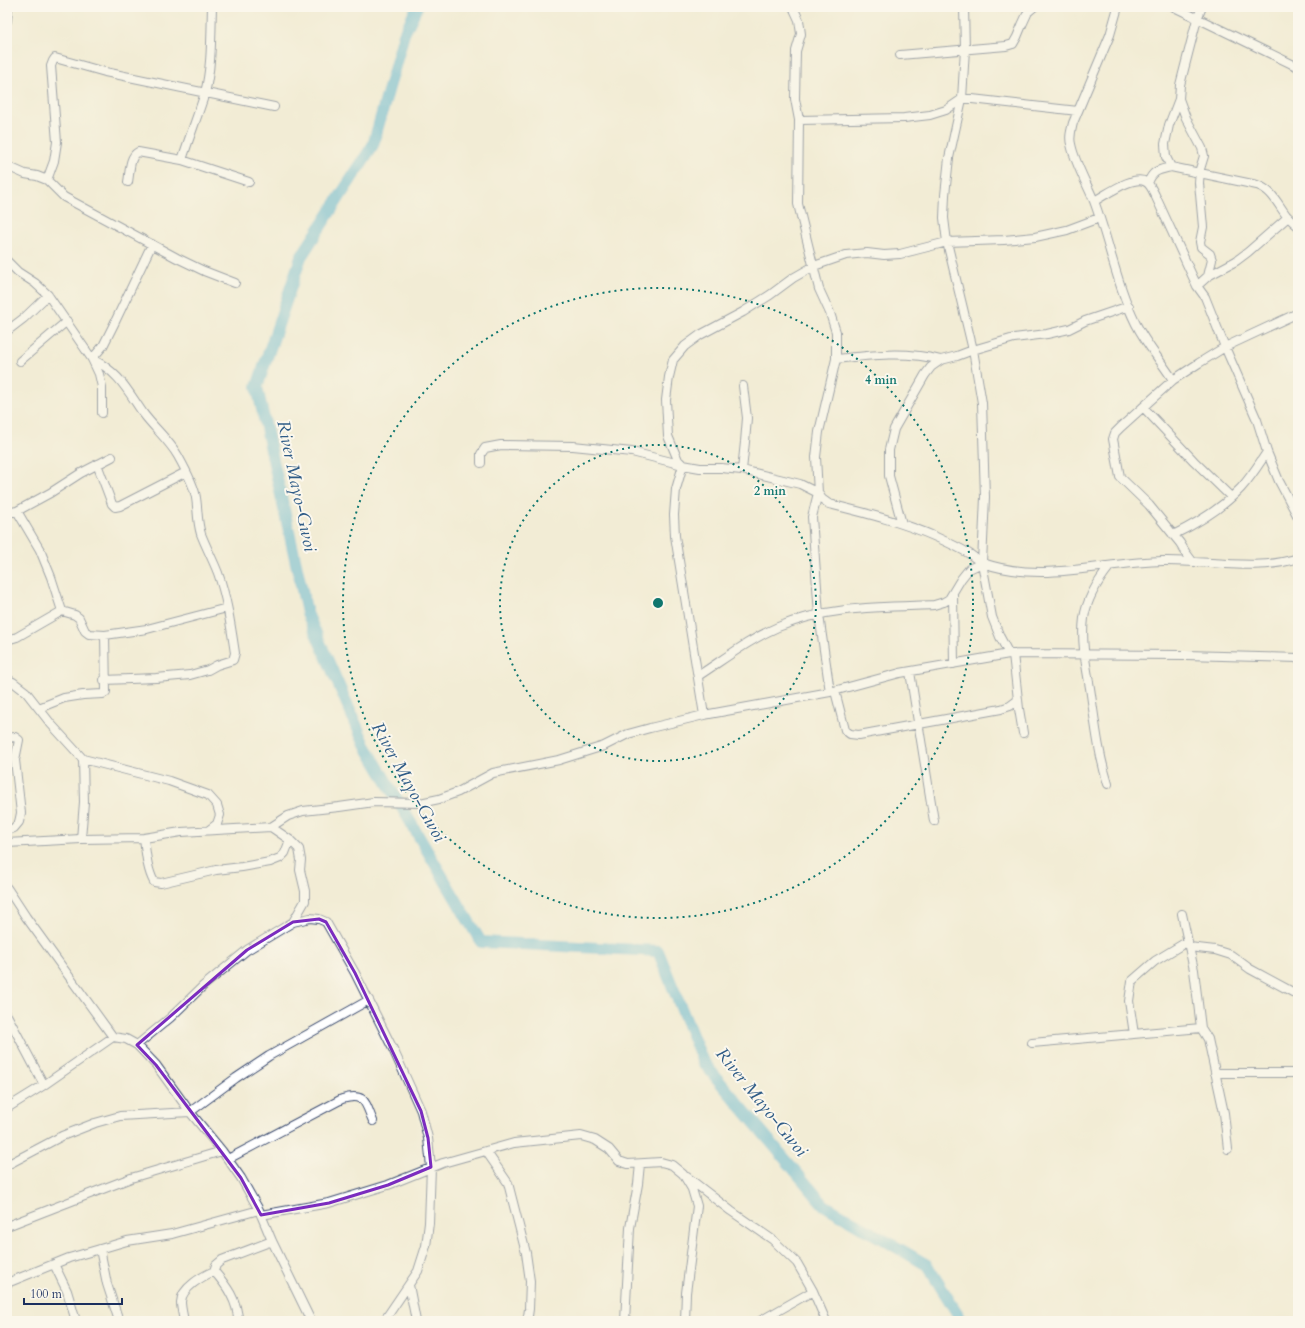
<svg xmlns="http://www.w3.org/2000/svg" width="1305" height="1328" font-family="Cardo,serif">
	<rect width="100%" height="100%" fill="#fbf7ec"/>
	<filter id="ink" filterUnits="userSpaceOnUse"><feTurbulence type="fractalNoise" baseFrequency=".025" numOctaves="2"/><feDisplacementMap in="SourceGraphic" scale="8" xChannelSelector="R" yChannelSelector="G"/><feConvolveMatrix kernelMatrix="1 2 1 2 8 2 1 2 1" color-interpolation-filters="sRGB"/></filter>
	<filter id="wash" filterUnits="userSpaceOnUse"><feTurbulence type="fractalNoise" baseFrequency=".012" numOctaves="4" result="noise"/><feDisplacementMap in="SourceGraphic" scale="16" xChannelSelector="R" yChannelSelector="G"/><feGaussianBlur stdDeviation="0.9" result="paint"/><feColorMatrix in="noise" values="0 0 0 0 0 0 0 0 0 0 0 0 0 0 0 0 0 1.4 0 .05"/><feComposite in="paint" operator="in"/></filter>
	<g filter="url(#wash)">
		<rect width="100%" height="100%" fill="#f2ecd5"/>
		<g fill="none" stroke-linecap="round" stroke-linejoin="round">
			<path stroke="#55b1d3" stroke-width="12" d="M417,7L404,34L373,145L301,257L257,387L307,613L365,745L481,942L658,951L703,1062L824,1205L927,1265L962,1321"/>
		</g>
	</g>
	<g filter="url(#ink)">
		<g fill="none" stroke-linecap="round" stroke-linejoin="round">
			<g stroke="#3b4b70" stroke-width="10">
				<path id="street" d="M793,7L799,20L801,34L796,51L795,99L799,120L798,204L819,289L830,313L836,332V359L819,432L816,457L818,493L812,517L819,615L830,692
					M964,7L965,49L962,99L949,158L945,195L944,218L947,242L973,350L982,403L985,497L982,563L992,617L1000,637L1009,654
					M1118,7L1110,35L1073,123C1071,131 1069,137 1071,144C1074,161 1087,184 1094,201C1109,241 1117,286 1136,324C1146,344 1161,361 1173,380
					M1174,7L1298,67
					M7,21L8,7
					M900,55L1006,46L1013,44L1017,37L1022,25L1028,12L1034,7
					M1179,99L1186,118L1202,148L1204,156L1200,169L1199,183L1203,227L1200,242L1201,247L1210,254L1212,260L1208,276
					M799,120L904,118L930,115L946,110L962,99H972L1078,111
					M182,160C189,138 198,115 205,93C212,65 211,35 212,7
					M7,166L25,174L37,176L47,180L64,197L177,258L204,271L235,283
					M1171,167L1166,157L1165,144L1169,125L1179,99L1180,85L1197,19L1202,7
					M47,180L54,161L57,142L51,66L53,61L55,58L105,72L274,107
					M128,182C130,172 129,157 138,152L182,160L249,182
					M1148,183C1153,170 1159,170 1171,167L1257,185C1272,190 1277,203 1286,215C1290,219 1294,223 1298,226
					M1094,201C1106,195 1134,174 1146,182C1150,184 1153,191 1155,195L1197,286L1205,297L1225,347L1257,420L1267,452L1279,481L1298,517
					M7,261L18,272L35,283L48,295L92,359L99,374L102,387V413
					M1197,286L1208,276L1236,261L1248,252L1288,217
					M7,331L24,318L48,295
					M92,359C119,372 127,390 143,413C154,428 169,440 178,456C183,465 195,488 196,498C198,510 197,521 201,534C206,547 213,560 218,573C227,598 231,627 235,653L233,660L217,665L208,670L190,675L156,678L104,680
					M92,359L103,346L114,324L152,244
					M836,359C871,355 907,351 941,360
					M20,361L67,321
					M1143,407L1194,461L1231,497
					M481,463V454L485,448L501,445L573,446L632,452L683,465L700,468H721L742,470L800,484L818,493L822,499L829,504C865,513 902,522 936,537C947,542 958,547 968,553C973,556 978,561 983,563C1043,584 1102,562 1163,561C1205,560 1258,572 1298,558
					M97,464L112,504L115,507L120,506L186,472
					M683,465L678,460L668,436L666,400L669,377L673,360L685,346L700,335L743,312L770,295L793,278L814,266L846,255L867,253L884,255L900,254L947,242L1004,240L1035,237L1067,230L1099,218
					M683,465L676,489L674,515L675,536L704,715
					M742,470L745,442L747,418L743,386
					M17,511L40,550L51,577L62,611
					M7,513L17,511L50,493L81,473L112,457
					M902,524L889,476V450L894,429L925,375L931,367L941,360L957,356L973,350L1014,338L1047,334L1069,329L1085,321L1129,306
					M1173,535C1198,523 1222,508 1241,488C1251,477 1259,464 1267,452
					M1192,561L1186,553L1180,543L1149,505L1120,477L1113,439L1115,433L1121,427L1173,380L1199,363L1225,347L1298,313
					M953,594L954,664
					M7,640L17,637L62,611L75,615L79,618L85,631L89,634L105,635L147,629L227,608
					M1013,654L1019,709L1023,733
					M910,672L934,821
					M698,676C724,659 750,639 778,627C828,606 881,607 934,605L944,602L949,599L961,579L969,569L982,563
					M7,679L13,682L26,692L51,724L83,759L169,781L208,795L217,805L220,815L217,824L209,830
					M835,691L845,730L850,734L859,735L1001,709L1010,706L1018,700
					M39,708L64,698L83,695L103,694L106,692L105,635
					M7,738L15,737L19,740L15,760L21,813L19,822L14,828L7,831
					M1108,784C1098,752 1095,721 1090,688C1086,665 1081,641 1084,618C1087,598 1098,581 1110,566
					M271,827L290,840L299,849L301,860L300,870L305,891V901L293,922
					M144,838C146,853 147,869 154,882L161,883L216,870L242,867L270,862L280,858L285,853L290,840
					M81,839L84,802L83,759
					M7,843L81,839L144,838L181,832L271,827L288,816L303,811L339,807L374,802L420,803L439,799L458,792L493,773L559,760L604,746L628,734L650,728L704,715L830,692L900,673L1009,654L1186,655L1298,658
					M7,888L26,917L113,1037L126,1039L137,1045L156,1065L190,1112L222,1151L241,1178L259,1210L272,1241L311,1321
					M1182,914L1189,947L1215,950L1231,955L1250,969L1298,995
					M1189,947L1194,970L1201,1028L1208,1039L1224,1113L1228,1149
					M7,1015L44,1085
					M1134,1034L1129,1001L1132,981L1155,961L1188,941
					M1032,1043L1201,1028
					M137,1045L170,1018L203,986L247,950L293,922L310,918L319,919L326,922L355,973L394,1051L421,1111L428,1138L431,1167L429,1223L426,1246L418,1271L384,1321
					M1215,1073H1298
					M7,1108L44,1085L113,1037
					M486,1151L508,1183L526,1253L530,1281L529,1309L528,1316L526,1321
					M228,1159L342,1099C366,1092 365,1103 373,1121
					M7,1165L62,1136L95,1123L120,1116L190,1112L236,1078L269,1056L369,1000
					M687,1177L731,1211L773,1240L797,1263L813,1291L826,1321
					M261,1215L329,1203L388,1185L443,1163L514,1143L581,1136L595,1140L609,1149L619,1161L628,1164L661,1162L672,1165L683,1174L692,1189L697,1206L686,1293L685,1321
					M7,1226L131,1178L222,1151
					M100,1249L107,1284L119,1321
					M54,1264L67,1291L76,1321
					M214,1271C226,1285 238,1301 238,1321
					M7,1283L69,1258L100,1249L127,1241L172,1234L259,1210
					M409,1285L416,1321
					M184,1321C183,1315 181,1308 181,1302C181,1288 203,1276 214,1271L216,1265L222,1260L272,1241
					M625,1321L630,1228L638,1184L640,1164
					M760,1321L813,1291"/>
			</g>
			<use href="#street" stroke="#fff" stroke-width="8"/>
		</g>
	</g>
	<path d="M0 0H1305V1328H0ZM319,919L326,922L355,973L421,1111L428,1138L431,1167L388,1185L329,1203L261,1215L241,1178L156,1065L137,1045L247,950L293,922Z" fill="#f2ecd5" fill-opacity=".55" fill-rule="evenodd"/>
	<path fill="none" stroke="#7b2cbf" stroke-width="3" stroke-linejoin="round" d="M319,919L326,922L355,973L421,1111L428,1138L431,1167L388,1185L329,1203L261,1215L241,1178L156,1065L137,1045L247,950L293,922Z"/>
	<g fill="none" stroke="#0f766e" stroke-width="2" stroke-dasharray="2 4">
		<circle cx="658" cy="603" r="158"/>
		<circle cx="658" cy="603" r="315"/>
	</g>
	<g text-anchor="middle" stroke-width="4" stroke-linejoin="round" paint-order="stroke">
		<g font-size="18" font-style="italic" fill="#2f5c87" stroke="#fbf7ec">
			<text transform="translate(297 486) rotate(78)" y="6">River Mayo-Gwoi</text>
			<text transform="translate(409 782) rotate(61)" y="6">River Mayo-Gwoi</text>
			<text transform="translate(762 1102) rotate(51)" y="6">River Mayo-Gwoi</text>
		</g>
	</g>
	<circle cx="658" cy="603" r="6" fill="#0f766e" stroke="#fbf7ec" stroke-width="2"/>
	<g font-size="12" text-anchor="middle" font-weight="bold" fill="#0f766e" stroke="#fbf7ec" stroke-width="4" stroke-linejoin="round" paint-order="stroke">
		<text x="881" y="384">4 min</text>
		<text x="770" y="495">2 min</text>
	</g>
	<rect width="1305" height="1328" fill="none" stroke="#fbf7ec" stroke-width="24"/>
	<path d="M24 1298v6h98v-6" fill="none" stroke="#1b2f5e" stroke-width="2"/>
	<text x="30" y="1298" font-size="12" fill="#1b2f5e" stroke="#fbf7ec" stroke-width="3" paint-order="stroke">100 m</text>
</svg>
